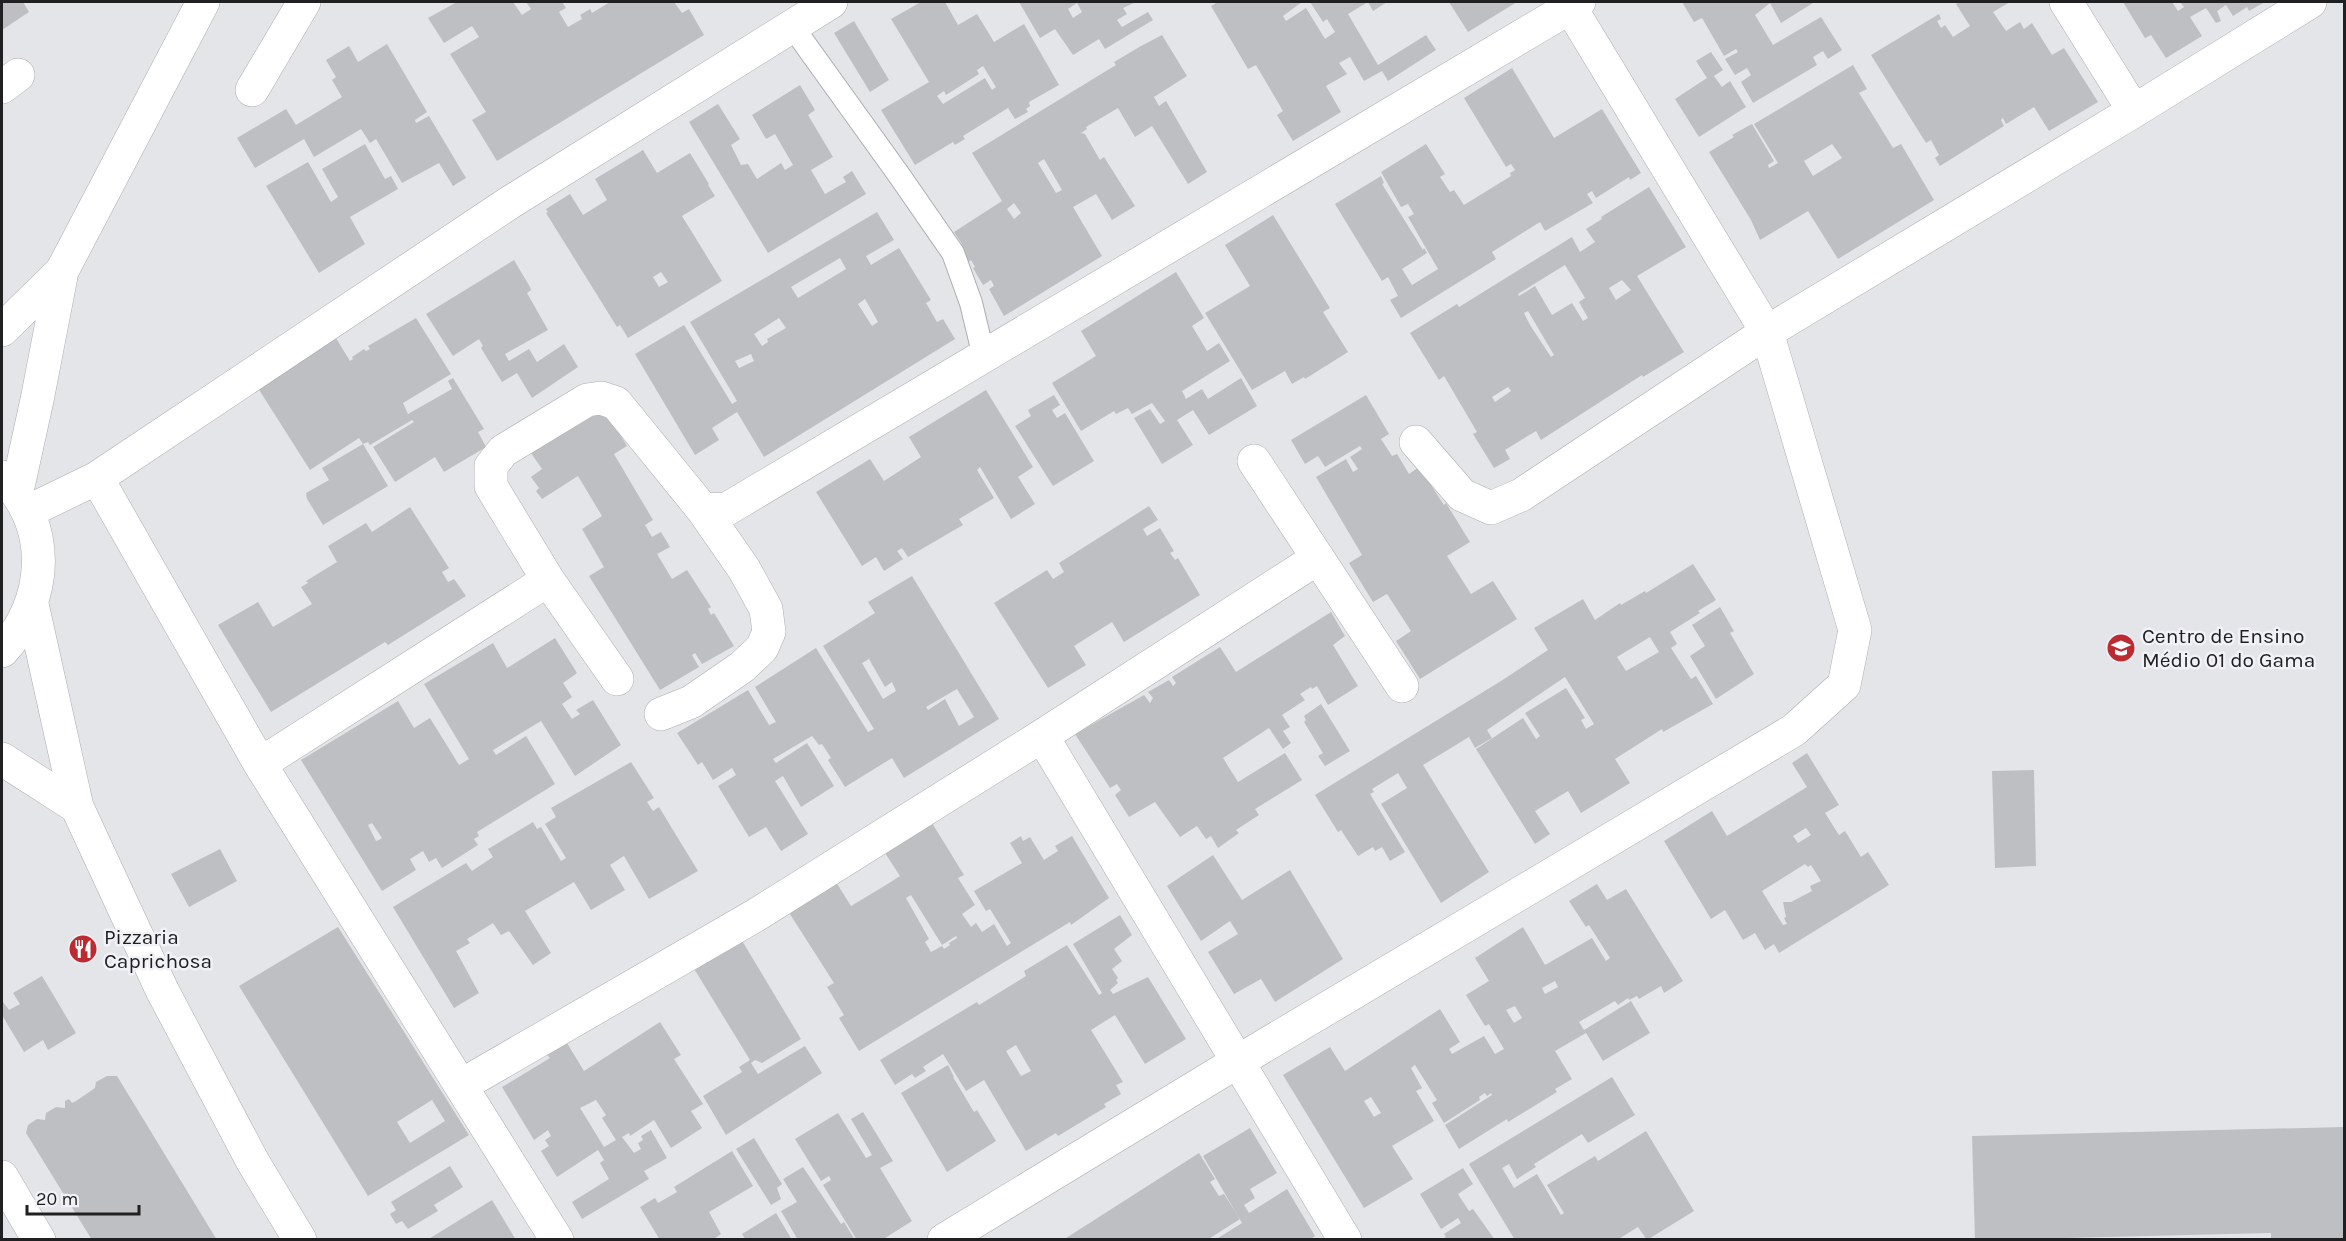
<svg xmlns="http://www.w3.org/2000/svg" width="2346" height="1241" font-family="Karla,sans-serif">
	<rect width="100%" height="100%" fill="#e4e5e9"/>
	<path fill="#bebfc3" fill-rule="evenodd" d="M2,2H23L29,12L2,30Z
		M457,2H513L522,15L531,9L526,2H562L566,8L559,12L568,27L582,19L580,15L590,9L592,13L610,2H674L682,13L689,9L704,35L497,161L472,120L486,112L450,54L479,37L472,26L444,43L428,18Z
		M921,2H945L958,25L977,14L994,42L1024,24L1059,85L1029,102L1030,106L1026,109L1028,112L1015,119L1008,108L963,136L965,139L955,145L953,142L915,165L881,110L929,82L891,19ZM983,66L996,87L992,90L985,78L943,104L937,96L944,91L946,95L979,74L977,70Z
		M1019,2H1136L1123,8L1127,14L1117,20L1122,27L1148,12L1153,20L1105,49L1099,39L1073,55L1055,29L1040,38ZM1077,3L1082,12L1073,18L1068,9Z
		M1218,2H1302L1283,16L1286,21L1306,8L1325,39L1335,32L1327,19L1323,22L1310,2H1387L1373,11L1368,2L1348,14L1378,65L1426,35L1436,50L1388,81L1382,71L1364,81L1350,57L1339,63L1347,74L1326,86L1341,112L1293,141L1277,115L1283,111L1256,65L1248,69L1211,6Z
		M1449,2H1517L1468,32Z
		M1682,2H1812L1813,3L1781,23L1770,3L1755,15L1773,45L1821,17L1842,50L1828,59L1823,51L1813,57L1817,65L1753,103L1741,82L1751,75L1747,68L1735,75L1725,59L1738,52L1736,49L1724,56L1702,18L1694,22Z
		M1960,2H2010L1993,12L2006,31L2020,22L2024,29L2032,23L2052,55L2064,48L2098,102L2049,131L2034,107L2006,124L2003,118L2001,120L2004,126L1940,166L1935,158L1939,155L1931,140L1926,143L1871,55L1939,14L1941,19L1937,21L1941,28L1945,25L1953,37L1970,26L1956,4Z
		M2123,2H2172L2178,11L2184,7L2180,2H2265L2249,11L2247,7L2233,16L2226,5L2217,11L2221,21L2216,23L2206,8L2190,17L2202,36L2166,58L2151,35L2145,38Z
		M854,21L889,80L870,92L834,33Z
		M1162,35L1187,76L1154,97L1159,106L1166,101L1207,172L1188,184L1152,126L1135,137L1118,108L1086,127L1087,129L1081,133L1085,134L1100,160L1104,157L1135,206L1112,220L1096,194L1073,207L1102,256L1004,316L989,289L994,286L991,280L983,285L973,268L975,267L971,260L969,262L959,246L962,244L954,232L1002,201L972,153L1116,65L1114,62L1141,46ZM1044,159L1062,190L1056,193L1038,163ZM1014,203L1021,213L1014,219L1007,209Z
		M387,44L427,112L415,120L416,123L429,116L466,178L453,186L439,163L402,183L376,139L370,143L361,129L314,157L304,139L255,168L237,138L286,109L296,125L342,97L332,80L336,77L326,60L349,46L358,62Z
		M1711,52L1723,70L1714,76L1722,87L1730,81L1746,107L1699,137L1675,99L1707,78L1696,61Z
		M1853,65L1867,89L1859,93L1866,104L1893,148L1901,144L1934,200L1838,259L1808,211L1760,240L1751,220L1709,152L1734,137L1732,135L1752,124L1774,161L1768,165L1769,168L1778,163L1754,124ZM1832,144L1842,158L1813,176L1804,161Z
		M1512,68L1554,138L1602,109L1641,173L1630,180L1629,177L1596,198L1592,191L1587,194L1593,203L1545,231L1540,222L1492,252L1496,259L1401,318L1390,300L1398,296L1388,277L1382,281L1335,204L1381,176L1384,183L1382,184L1423,250L1424,248L1427,253L1402,269L1412,285L1438,269L1408,217L1414,214L1408,204L1401,207L1381,172L1426,144L1445,174L1440,177L1450,192L1454,190L1464,205L1511,176L1510,173L1515,170L1511,164L1506,167L1464,98Z
		M800,85L815,110L808,115L833,157L811,170L825,194L846,182L843,177L852,171L866,194L768,253L689,122L718,104L740,139L731,145L741,165L748,164L757,179L781,163L785,170L793,165L775,134L766,139L752,115Z
		M365,144L385,179L391,176L398,189L350,217L365,244L319,273L266,186L308,162L331,202L338,197L322,169Z
		M643,150L657,173L690,153L709,184L708,185L715,196L682,216L722,281L628,338L620,325L617,327L546,213L548,212L546,209L570,194L583,215L607,200L595,179ZM661,272L668,282L659,287L653,277Z
		M1649,187L1686,247L1637,276L1684,352L1643,377L1642,375L1541,440L1536,431L1518,442L1505,450L1510,459L1494,468L1473,434L1477,432L1444,376L1439,380L1410,333L1457,304L1459,307L1572,237L1580,252L1595,242L1586,229L1602,219L1601,217ZM1565,265L1585,298L1579,302L1588,318L1583,321L1572,303L1552,315L1535,286L1519,296L1518,294ZM1622,280L1631,290L1616,300L1609,288ZM1528,311L1554,355L1551,357L1530,325L1524,313ZM1508,387L1511,391L1495,402L1492,397Z
		M877,212L894,240L866,256L871,265L899,248L931,300L926,303L937,322L943,319L955,339L764,457L737,412L712,428L719,440L695,455L635,354L684,325L732,404L737,401L690,322ZM840,258L846,269L798,298L791,287ZM865,299L878,322L872,326L858,304ZM779,318L786,328L767,339L768,342L762,346L754,334ZM751,354L754,361L739,368L735,361Z
		M1273,215L1330,308L1323,312L1348,352L1305,379L1304,377L1292,384L1285,371L1252,390L1205,313L1250,286L1225,245Z
		M514,260L530,287L531,290L527,293L548,330L505,354L509,361L529,349L537,362L564,344L578,367L532,398L517,373L502,382L481,348L483,346L479,339L453,356L426,314Z
		M1176,272L1204,318L1192,326L1207,351L1219,343L1230,361L1182,391L1186,399L1202,389L1208,399L1241,378L1257,406L1209,435L1193,410L1177,420L1193,445L1162,464L1134,418L1150,409L1160,424L1165,421L1152,403L1132,414L1128,408L1116,414L1114,411L1081,431L1052,383L1096,356L1081,331Z
		M416,318L451,374L403,403L408,414L452,389L448,381L453,378L484,429L478,432L486,447L444,472L435,457L395,482L373,447L414,422L412,420L370,445L368,442L363,444L359,438L310,470L256,385L334,335L350,361L353,359L352,357L364,349L366,351L370,349L368,346Z
		M986,390L1033,467L1018,477L1035,504L1011,519L980,467L977,470L994,498L959,519L963,525L908,557L902,548L897,551L903,559L884,571L876,557L862,566L816,492L870,459L884,481L921,457L909,437Z
		M1054,395L1060,405L1052,410L1057,418L1065,413L1094,461L1053,486L1015,426L1031,416L1028,410Z
		M1366,395L1389,434L1381,439L1392,456L1397,454L1409,474L1419,467L1444,505L1446,503L1470,542L1447,556L1471,594L1493,581L1517,619L1420,679L1396,641L1411,631L1387,594L1373,602L1349,563L1362,555L1316,477L1346,459L1353,472L1358,469L1350,457L1362,449L1360,446L1325,467L1318,456L1305,464L1291,440Z
		M605,409L627,446L614,454L653,520L645,525L652,537L661,532L670,547L657,554L672,579L687,570L711,607L708,609L711,615L714,613L734,646L702,664L695,653L692,655L699,667L660,690L589,576L604,567L582,529L602,516L578,476L542,499L536,491L539,488L531,477L542,469L531,453Z
		M363,444L388,486L323,525L307,499L306,493L329,480L322,468Z
		M1149,506L1158,520L1143,529L1147,536L1160,528L1174,551L1170,553L1175,560L1178,558L1200,595L1124,642L1112,622L1074,646L1086,665L1048,688L994,603L1047,570L1053,579L1064,572L1059,563Z
		M410,507L449,568L442,572L448,582L454,579L466,596L388,645L385,642L271,712L218,625L258,602L273,627L312,604L301,587L308,583L306,581L337,562L328,546L366,523L372,532Z
		M1693,564L1716,600L1698,611L1700,613L1670,632L1677,644L1671,648L1691,679L1696,676L1713,704L1663,732L1662,729L1615,759L1630,783L1581,813L1568,791L1535,811L1550,834L1535,844L1476,749L1523,718L1536,739L1540,736L1525,713L1566,688L1585,718L1581,720L1586,729L1594,724L1565,677L1487,730L1492,738L1475,748L1469,737L1423,765L1489,872L1441,903L1381,804L1407,788L1398,773L1372,789L1374,792L1370,794L1405,852L1390,861L1382,847L1375,851L1373,847L1358,856L1341,830L1338,832L1315,795L1501,681L1548,650L1534,628L1583,599L1595,620L1620,603L1621,605L1645,591L1646,593ZM1650,637L1659,652L1626,671L1617,657Z
		M912,576L999,719L904,778L892,758L845,787L828,760L831,758L822,744L819,745L812,736L773,759L776,763L807,743L834,786L801,807L783,776L775,781L808,834L781,851L766,827L749,837L718,786L736,775L732,768L713,780L702,762L698,765L677,733L748,690L769,725L776,722L755,687L816,648L868,732L874,729L823,646L875,613L868,602ZM869,659L885,687L892,682L896,691L883,699L862,663ZM957,689L974,717L959,726L945,699L928,710L926,707Z
		M1720,607L1734,631L1730,633L1754,674L1716,699L1690,656L1705,646L1692,625Z
		M1331,612L1345,636L1333,645L1358,686L1328,705L1317,686L1312,689L1311,687L1300,694L1305,700L1282,715L1290,727L1283,731L1291,743L1283,749L1269,728L1223,758L1238,782L1285,753L1302,780L1255,809L1259,815L1236,830L1239,833L1218,848L1211,836L1206,839L1197,826L1180,837L1155,802L1129,817L1115,795L1121,790L1117,784L1110,788L1075,734L1144,695L1150,703L1153,698L1148,692L1169,680L1173,686L1176,683L1172,677L1220,647L1236,672Z
		M555,638L577,673L563,683L572,697L562,704L572,719L580,714L576,710L593,700L621,745L575,776L541,721L493,750L496,755L526,736L555,784L477,832L479,836L474,839L478,845L442,868L436,858L429,862L423,851L410,859L416,870L382,891L301,760L398,701L414,728L430,718L459,765L469,759L424,684L493,643L507,668ZM372,823L382,838L379,840L376,841L368,825Z
		M1321,704L1350,751L1325,766L1318,756L1323,753L1304,722L1306,720L1304,716Z
		M1807,753L1839,805L1825,813L1839,835L1845,831L1861,857L1868,852L1889,885L1779,953L1774,944L1765,950L1755,933L1743,940L1725,910L1711,919L1664,841L1712,811L1727,836L1776,806L1807,787L1792,763ZM1806,828L1811,835L1798,843L1793,836ZM1805,864L1808,867L1811,865L1821,881L1810,886L1812,891L1791,902H1783L1786,917L1784,918L1787,924L1783,925L1762,891Z
		M631,762L654,798L647,802L653,811L659,807L698,871L649,899L624,856L610,865L625,890L591,910L574,882L525,911L551,953L533,965L509,931L501,935L493,923L467,939L470,943L456,951L479,993L454,1008L393,907L466,863L472,871L493,857L488,849L533,822L537,829L541,827L561,861L566,858L545,824L556,817L551,808Z
		M2034,770L2036,866L1995,868L1992,771Z
		M932,823L964,875L958,878L975,905L962,914L971,927L976,923L982,932L994,924L1007,946L1011,943L990,909L986,911L974,891L1022,863L1010,843L1021,836L1023,841L1030,837L1044,860L1058,851L1055,846L1072,836L1109,898L1071,925L1070,922L859,1051L839,1018L844,1015L827,987L834,983L788,911L836,882L851,906L886,885L900,876L885,853ZM911,895L942,945L956,936L957,938L949,943L950,945L944,949L942,946L931,952L925,942L929,939L906,898Z
		M220,849L237,881L189,907L171,874Z
		M1213,855L1242,900L1290,870L1343,959L1275,1002L1261,979L1234,994L1208,952L1238,934L1230,921L1201,941L1167,886Z
		M1597,884L1607,900L1626,889L1683,981L1664,993L1661,986L1639,999L1637,996L1629,1000L1628,998L1618,1005L1615,1001L1579,1022L1584,1030L1631,1001L1650,1033L1603,1061L1586,1033L1555,1051L1572,1079L1555,1089L1557,1092L1508,1122L1507,1119L1459,1149L1445,1125L1492,1095L1491,1093L1487,1096L1485,1093L1479,1097L1480,1100L1444,1123L1432,1103L1437,1100L1415,1065L1411,1068L1422,1088L1416,1091L1434,1121L1392,1146L1413,1179L1364,1208L1283,1075L1330,1047L1345,1071L1440,1009L1460,1042L1449,1049L1452,1054L1484,1036L1495,1054L1504,1049L1489,1024L1485,1026L1466,995L1489,981L1475,958L1523,927L1545,965L1592,938L1606,961L1610,958L1589,925L1586,927L1569,901ZM1555,981L1558,987L1545,994L1542,988ZM1515,1006L1522,1018L1514,1023L1506,1010ZM1371,1097L1381,1113L1374,1117L1364,1101Z
		M1120,915L1132,935L1114,949L1122,961L1112,969L1118,978L1116,980L1118,983L1110,990L1113,994L1148,977L1186,1039L1145,1064L1115,1015L1091,1030L1123,1082L1116,1085L1121,1094L1104,1104L1106,1107L1058,1136L1056,1133L1026,1151L984,1080L966,1091L943,1054L923,1067L926,1071L915,1078L912,1074L895,1085L880,1060L977,1002L979,1005L1026,976L1024,971L1067,945L1099,995L1102,993L1073,944ZM1016,1045L1031,1071L1021,1076L1006,1051Z
		M338,927L469,1135L368,1196L239,986ZM432,1100L445,1121L410,1143L397,1122Z
		M741,939L801,1039L762,1063L755,1060L751,1063L758,1074L805,1046L822,1073L726,1135L703,1096L742,1072L739,1067L750,1060L693,967Z
		M42,976L76,1033L48,1050L43,1040L24,1052L2,1015V1003L3,1002L9,1010L20,1004L13,993Z
		M660,1022L681,1055L674,1059L703,1104L691,1111L702,1128L671,1148L654,1120L630,1136L629,1133L622,1137L634,1153L641,1149L638,1143L643,1140L641,1136L651,1130L667,1158L644,1171L649,1179L582,1219L572,1202L609,1179L600,1163L604,1160L598,1150L557,1177L541,1151L549,1146L545,1140L551,1136L548,1130L534,1140L502,1087L550,1058L547,1055L567,1043L584,1071ZM596,1100L606,1115L602,1118L616,1140L604,1147L580,1108Z
		M948,1065L954,1077H953L974,1112L977,1110L996,1141L947,1172L901,1093Z
		M107,1076H117L217,1240H92L26,1133L28,1125L37,1119L45,1120L46,1113L56,1107L65,1108V1101L69,1099L72,1103L76,1101L95,1088L96,1082Z
		M1612,1077L1635,1115L1588,1143L1582,1134L1534,1164L1536,1167L1517,1179L1509,1164L1502,1168L1514,1188L1537,1174L1561,1215L1564,1213L1547,1185L1595,1156L1598,1161L1646,1131L1694,1211L1647,1240L1638,1227L1617,1240H1515L1469,1164Z
		M863,1112L893,1161L880,1168L912,1221L882,1240H857L823,1185L831,1180L829,1176L821,1181L795,1139L838,1113L866,1158L872,1155L851,1119Z
		M2344,1127V1240H2271V1233L1975,1240L1972,1136Z
		M1250,1128L1277,1173L1250,1189L1255,1198L1244,1205L1249,1213L1287,1189L1315,1236L1310,1240H1215L1242,1223L1203,1156Z
		M754,1138L782,1184L777,1188L781,1199L771,1205L736,1149Z
		M732,1151L753,1186L709,1212L721,1234L712,1240H660L640,1207L655,1198L658,1203L677,1192L674,1187Z
		M1199,1153L1215,1179L1210,1182L1219,1196L1224,1194L1240,1219L1207,1240H1063Z
		M450,1166L463,1187L434,1205L438,1211L408,1229L402,1221L396,1224L390,1214L396,1210L391,1202Z
		M803,1167L841,1224L844,1222L855,1240H798L781,1211L797,1202L783,1179Z
		M1463,1168L1473,1184L1458,1194L1469,1211L1473,1209L1495,1240H1441L1446,1237L1444,1234L1461,1223L1458,1218L1441,1229L1420,1194Z
		M492,1200L516,1240H427Z
		M776,1213L792,1240H746L742,1234Z"/>
	<g fill="none" stroke-linecap="round" stroke-linejoin="round">
		<g stroke="#acadb2" stroke-width="24">
			<path id="lane" d="M792,26L899,175L953,253L971,303L984,357"/>
		</g>
		<g stroke="#acadb2" stroke-width="34">
			<path id="street" d="M2066,2L2134,111
				M2,87L18,75
				M252,90L304,2
				M1416,442L1462,495L1491,508L1521,495L1767,332L1567,2
				M1254,461L1402,686
				M97,478L260,764L557,1240
				M29,511L97,478L509,203L831,2
				M617,679L548,580L491,486V466L503,451L587,400L601,398L616,403L703,510L727,509L1579,2
				M661,714L691,702L742,667L762,648L769,632L766,609L744,569L703,510
				M1042,736L1345,1240
				M260,764L548,580
				M462,1085L756,915L1042,736L1318,558
				M2,1177L39,1240
				M944,1240L1237,1062L1794,730L1844,685L1855,630L1767,332L2134,111L2310,2"/>
		</g>
		<g stroke="#acadb2" stroke-width="34">
			<path id="secondary" d="M2,330L62,271
				M2,477C53,524 48,602 2,651
				M17,491L37,400L62,271L203,2
				M32,604L77,807L162,990L253,1162L300,1240
				M2,759L77,807"/>
		</g>
		<use href="#lane" stroke="#fff" stroke-width="22"/>
		<use href="#street" stroke="#fff" stroke-width="33"/>
		<use href="#secondary" stroke="#fff" stroke-width="33"/>
	</g>
	<defs>
		<g id="school-disc" transform="scale(1.5)"><circle r="9.5" fill="#bb2b31" stroke="#f1f2f7"/><path d="M0-5L7-2L0 1L-7-2ZM-4 1L0 2.5L4 1V4Q0 6-4 4Z" fill="#fff"/></g>
		<g id="restaurant-disc" transform="scale(1.5)"><circle r="9.5" fill="#bb2b31" stroke="#f1f2f7"/><path d="M-5-6h1v4h1v-4h1v4h1v-4h1v5L-1.5 .5V6h-2V.5L-5-1ZM5-6V6H3V1.5H1.5Q1.5-4 5-6Z" fill="#fff"/></g>
	</defs>
	<g fill-rule="evenodd">
		<use href="#school-disc" x="2121" y="648"/>
		<use href="#restaurant-disc" x="83" y="949"/>
	</g>
	<g text-anchor="middle" stroke-width="5" stroke-linejoin="round" paint-order="stroke">
		<g font-size="21" fill="#202022" stroke="#f1f2f7" text-anchor="start">
			<text x="2142" y="643">Centro de Ensino<tspan x="2142" dy="24">Médio 01 do Gama</tspan></text>
			<text x="104" y="944">Pizzaria<tspan x="104" dy="24">Caprichosa</tspan></text>
		</g>
	</g>
	<rect width="2346" height="1241" fill="none" stroke="#202022" stroke-width="6"/>
	<path d="M27 1205v9h112v-9" fill="none" stroke="#202022" stroke-width="3"/>
	<text x="36" y="1205" font-size="18" fill="#202022" stroke="#f1f2f7" stroke-width="4.5" paint-order="stroke">20 m</text>
</svg>
